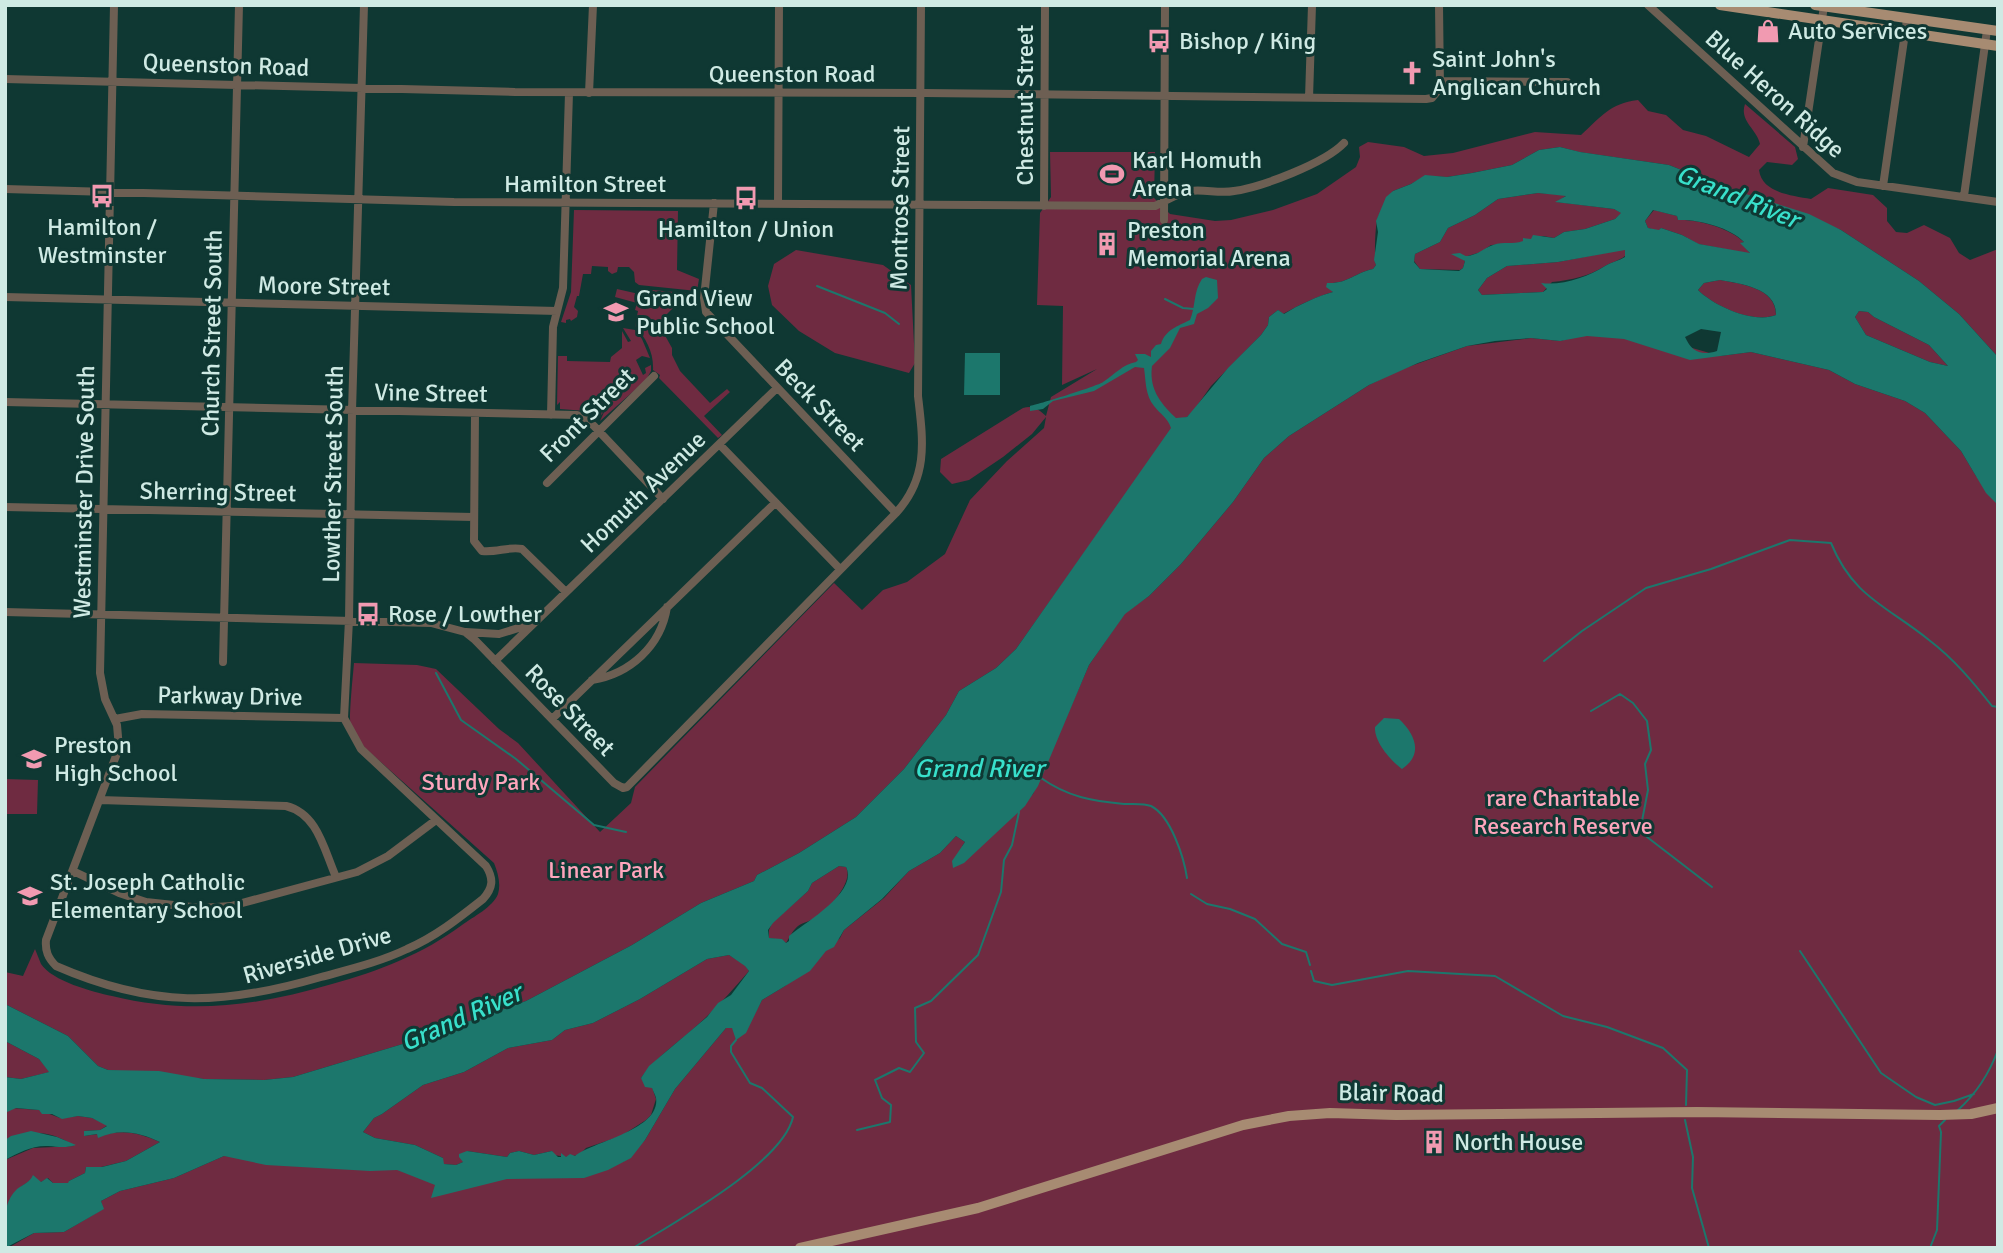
<svg xmlns="http://www.w3.org/2000/svg" width="2003" height="1253" font-family="Signika,sans-serif">
	<rect width="100%" height="100%" fill="#0f3833"/>
	<path fill="#6f2b41" d="M1638,100L1648,111L1666,115L1683,130L1706,136L1749,157L1760,144C1757,129 1739,121 1745,104L1795,147L1798,159L1792,165L1767,162L1759,170C1762,193 1791,195 1811,199L1828,188L1873,195L1887,208V221L1896,232L1907,233L1924,225L1950,238L1959,253L1970,260L1998,249V357L1959,314L1919,281L1841,230L1727,188L1669,165L1579,152L1560,147L1539,150L1512,165L1472,173L1447,177L1425,176L1411,184L1393,191C1388,200 1382,208 1378,217C1375,224 1374,257 1376,265L1373,269C1354,273 1348,284 1327,283L1333,292C1318,296 1297,306 1283,314L1278,310L1269,317L1268,325L1261,335L1211,386L1194,410L1187,417L1179,419L1016,649L996,668L959,691L946,715L904,769L856,817L799,853L757,875L754,881L701,903L632,945L526,1001L416,1040L293,1077L264,1080L204,1079L108,1070L98,1066L68,1036L5,1004V972L23,976L35,949C37,954 39,959 41,964C52,981 93,992 112,996C190,1015 257,1006 332,984C379,971 423,954 462,925C473,917 493,907 498,894C501,884 498,873 494,863L365,748C361,742 354,736 351,730C348,721 353,676 354,663L417,665L436,669L499,729L518,743L600,832L631,803L635,787L834,583L862,610L883,590L907,582L945,554L970,500L1007,461L1044,428L1046,417L1032,434L1003,457L969,480L952,484L940,472L941,459L1023,408C1034,405 1039,410 1046,416L1051,397L1097,369L1062,385L1063,306L1037,305L1040,213L1051,197L1050,152H1155L1154,198L1170,214L1215,221L1231,220L1273,210L1317,194L1356,167L1360,157L1359,147L1368,142L1404,147L1424,156L1453,153L1535,132L1581,135C1602,116 1609,104 1638,100Z
		M1538,193L1567,195L1557,202L1614,209L1622,213L1615,219L1585,229L1564,232L1554,238L1543,236L1516,244L1491,245L1481,252L1461,258L1465,261L1463,268L1460,270L1420,269L1414,261L1415,254L1440,242L1448,228L1475,215L1498,199Z
		M574,210L678,211L677,270L699,279L697,291L639,285L635,282L634,272L629,267H618L617,272L612,274L608,271V267L592,266L591,274H583L579,296H577L574,307L578,311L577,317L571,321L570,319L566,320V323L561,322L571,292Z
		M1654,210L1677,216L1678,220C1698,219 1729,228 1744,242L1741,243L1751,254L1698,244L1682,235L1661,228L1659,231L1648,228L1645,221Z
		M1625,249V256C1619,261 1611,262 1605,266C1589,276 1572,280 1552,282L1543,292L1482,295L1478,290L1487,278L1507,266L1558,262Z
		M796,250L883,265L911,285L915,363L909,373L835,353L799,331L772,305L768,286L774,264Z
		M1720,280C1742,284 1776,288 1776,315C1753,324 1714,306 1698,290L1704,283Z
		M617,289L639,294L641,289L697,294L696,303L693,298H683L658,323L672,348V355L680,371L710,403L727,389L730,392L704,416L722,435L718,438L659,378L660,375L653,370C654,353 646,338 635,326L638,311L635,310L637,303L615,297Z
		M1859,311L1868,312L1874,317L1929,345L1948,366L1930,362L1866,335L1855,317Z
		M1616,326L1720,356L1751,352L1829,370L1855,384L1905,401L1925,413L1961,451L1976,476L1998,500V1248H8L34,1233L64,1232L103,1209L101,1201L120,1191L174,1178L224,1156L431,1168L623,1162L645,1140L675,1089L726,1028H732L744,1034L762,1000L785,986L840,938L844,930L884,898L909,871L940,853L956,836L965,842L962,846L1033,794L1089,665L1125,613L1149,596L1181,564L1233,502L1264,458L1289,436L1369,385L1397,371L1467,346L1531,338L1560,341Z
		M623,328L635,330L642,339L650,358L642,356L636,360L643,375L646,373L645,368L651,365V371L646,380L600,421L605,410L599,418L586,411L560,409V402L557,405L558,356H567V361L610,362L611,357L622,348V331L628,342L631,341Z
		M5,779L38,780L37,814H5Z
		M839,866L846,867C854,882 829,908 818,917C813,920 804,922 798,926C792,931 790,937 786,943L782,940L769,938V930L772,923L808,891L812,883Z
		M729,955L745,965L749,971C731,992 714,1011 693,1029C675,1045 655,1058 641,1078L652,1087L656,1099L651,1115L646,1120L621,1136L586,1148L579,1155L566,1157L554,1155L552,1151L534,1155L519,1151L510,1153L507,1157L467,1151L463,1162L456,1165L443,1164V1158L415,1145L375,1138L363,1132L374,1118L382,1114L423,1085L464,1072L508,1048L552,1040L565,1030L593,1023L640,999L707,959Z
		M5,1041L39,1059L50,1072L21,1079L5,1077Z
		M12,1108L39,1110L60,1118L78,1116L92,1118L108,1125L100,1130L84,1131V1136L98,1134V1137C121,1128 139,1133 160,1142L126,1161L101,1167H86L85,1173L69,1181V1183H53L48,1178L41,1182L31,1180C14,1191 9,1197 5,1217V1160L33,1148L74,1146C50,1130 31,1130 5,1140V1113Z"/>
	<path fill="#1c776c" fill-rule="evenodd" d="M1560,147L1580,152L1669,165L1727,188L1809,214L1841,230L1919,281L1959,314L1998,357V505L1986,493L1961,451L1925,413L1905,401L1855,384L1829,370L1751,352L1690,360L1624,339L1587,336L1560,341L1531,338L1495,341L1467,346L1418,363L1369,385L1289,436L1264,458L1233,502L1181,564L1149,596L1125,614L1089,665L1038,786L1025,806L964,863L953,868L952,861L965,842L956,836L940,853L909,871L882,899L844,930L834,947L826,951L810,971L762,1000L746,1033L736,1040L732,1028H726L675,1089L645,1140L631,1158L608,1170L584,1178L507,1179L431,1198L435,1185L397,1170L370,1171L266,1165L224,1156L174,1178L120,1191L101,1201L104,1209L64,1232L34,1233L5,1248C5,1228 1,1204 17,1189C24,1184 30,1182 33,1175L41,1182L47,1178L53,1183H68L69,1181L85,1173L86,1167H102L126,1161L160,1142C139,1132 119,1128 98,1138L97,1134L84,1136V1131L100,1130L107,1126L92,1118L78,1116L62,1119L52,1114H42L39,1110L16,1108L5,1113V1077L21,1079L49,1072L39,1059L5,1041V1004L68,1036L98,1066L108,1070L159,1071L204,1079L264,1080L293,1077L416,1040L526,1001L632,945L701,903L754,881L757,875L799,853L856,817L904,769L946,715L959,691L996,668L1016,649L1171,428C1168,418 1160,414 1154,406C1145,395 1146,381 1144,368L1135,367L1094,391L1053,401L1043,409L1030,411V406C1036,405 1098,386 1103,382C1114,375 1123,364 1136,362L1138,360L1135,354H1145L1151,357V351L1156,345L1161,344C1165,330 1178,326 1190,320C1196,306 1193,292 1202,279L1206,277L1217,280L1218,298L1208,308L1197,314L1194,324L1180,328L1170,348L1152,366C1149,389 1160,403 1176,418L1187,417L1228,368L1261,335L1268,325L1269,317L1278,310L1284,314C1298,305 1318,296 1333,292L1326,287L1327,283C1348,284 1354,273 1373,269L1376,265L1374,260L1378,232L1376,221L1386,197L1393,191L1411,184L1425,175L1447,177L1472,173L1512,165L1539,150ZM1538,193L1566,196L1555,202L1614,209L1621,213L1615,219L1585,229L1564,232L1554,238L1533,235L1531,239L1523,238V241C1512,245 1504,241 1493,245C1486,247 1480,253 1472,255C1465,257 1466,256 1460,253L1451,254L1465,261L1463,268L1459,271L1420,269L1414,262L1415,254L1440,242L1448,228L1475,215L1498,199ZM1653,210L1677,216L1678,220C1697,219 1730,227 1744,242L1740,243L1750,253L1699,244L1682,235L1661,228L1659,230L1648,228L1645,221ZM1625,250V257C1619,261 1611,262 1605,266C1588,277 1562,286 1541,283L1547,289L1543,292L1482,295L1478,290L1487,278L1507,266L1558,262ZM1720,280C1741,284 1777,288 1776,315C1754,324 1714,306 1698,290L1704,283ZM1859,311L1868,312L1874,317L1929,345L1948,366L1930,362L1866,335L1855,317ZM1701,329L1721,332L1717,351C1701,356 1692,352 1685,337ZM839,866L846,867C859,892 804,923 789,936V941L786,943L782,939L769,938L768,930L773,923L808,891L812,883ZM729,955L745,966L749,971L731,995L718,1003L707,1017L649,1066L641,1078L645,1087L652,1088C653,1091 655,1094 656,1098C661,1130 591,1142 575,1156L570,1154L566,1157L561,1153V1157H558L552,1151L534,1155L519,1151L510,1153L507,1157L467,1151L459,1154V1157L463,1162L456,1165L444,1164L443,1158L415,1145L375,1138L363,1132L374,1118L382,1114L423,1085L464,1072L508,1048L552,1040L565,1030L593,1023L640,999L707,959Z
		M965,353H1000V395H964Z
		M1384,718L1399,719C1415,734 1424,754 1402,769C1391,761 1374,742 1375,727Z
		M31,1131L57,1137L76,1145C66,1148 59,1147 48,1146C33,1145 18,1153 5,1160V1140L11,1136Z"/>
	<g fill="none" stroke-linecap="round" stroke-linejoin="round">
		<path stroke="#1c776c" stroke-width="2" d="M817,286L885,313L899,324
			M1165,299L1183,308L1194,309
			M1544,661L1582,631L1646,588L1711,569L1790,540L1831,543C1853,597 1887,606 1929,640C1954,659 1973,682 1992,706L1998,707
			M436,673L461,720L516,759L594,825L626,832
			M1591,711L1620,694L1633,703L1647,721L1651,750L1645,764L1648,790L1641,826L1647,837L1712,887
			M1041,778C1068,797 1092,801 1124,804C1132,804 1144,803 1151,806C1171,816 1184,858 1187,878
			M1191,894L1207,904L1230,909L1255,919L1282,944L1306,952L1310,965
			M1800,951L1881,1073L1916,1097L1935,1105L1954,1101L1974,1094
			M1311,971L1314,981L1332,985L1408,971L1495,976L1563,1016L1607,1027L1663,1048L1687,1070L1686,1105
			M1958,1110C1977,1093 1989,1074 1998,1050
			M1685,1120L1693,1157L1692,1188L1709,1248
			M857,1130L890,1122L891,1105L882,1098L875,1080L899,1068L910,1072L924,1053L916,1042L915,1008L931,1001L978,955L1001,892L1004,860L1012,845L1019,812
			M633,1248C673,1223 783,1163 793,1117L762,1088L750,1083L731,1052V1046L736,1040
			M1930,1248L1937,1230L1941,1132L1939,1126L1945,1120"/>
		<path stroke="#6d5f53" stroke-width="8" d="M114,5L100,673L105,699L117,725L119,748L46,940C45,951 48,958 56,966C152,1008 222,1006 321,977C350,969 380,962 407,949C435,937 459,918 483,899C493,888 494,879 486,866L361,749L344,718L349,620L352,411L364,5
			M1648,5L1833,173L1857,182L1998,202
			M5,79L515,92L925,93L1426,99L1432,98L1440,88L1439,5
			M1440,81L1567,82
			M589,93L593,5
			M1309,98L1312,5
			M1803,147L1824,6
			M1883,186L1907,19
			M5,189L454,202L1155,206C1166,201 1179,192 1190,191C1205,189 1220,194 1234,191C1262,187 1325,163 1344,143
			M1964,196L1987,30
			M714,203L704,298L706,312L896,513
			M778,204L779,5
			M1044,206L1045,5
			M1164,220L1165,5
			M5,297L557,311
			M5,402L577,415L585,418L594,426L663,499
			M475,413L474,541L482,551C496,553 509,546 522,549L566,592
			M551,415L553,327L563,288L569,93
			M720,445L840,569
			M547,483L654,376
			M5,507L473,517
			M5,612L431,623L465,632L475,640L614,783L623,788L627,787L896,513C929,477 923,440 918,396L921,5
			M466,632L499,634L528,625
			M495,661L777,388
			M223,662L239,5
			M592,680C630,674 661,646 667,607
			M115,719L142,714L344,718
			M552,719L775,503
			M100,800L286,806C318,814 324,850 336,877
			M73,871L119,893L146,902L201,908L231,906L357,872L388,856L436,820"/>
		<path stroke="#a78b72" stroke-width="10" d="M1720,5L1998,46
			M1815,5L1998,31
			M800,1248L978,1208L1243,1125L1289,1116L1330,1113L1396,1115L1697,1112L1940,1115L1971,1114L1998,1108"/>
	</g>
	<defs>
		<g id="shop-bare" transform="scale(1.89)"><path d="M-5-2.5h2.3a2.7 3.5 0 0 1 5.4 0H5L5.5 6h-11ZM-1.5-2.5h3a1.5 2.3 0 0 0-3 0Z" fill="#f19ab1" stroke="#0f3833" stroke-width="2.5" paint-order="stroke"/></g>
		<g id="bus-bare" transform="scale(1.89)"><path d="M-5-6H5V4H4V6H2V4H-2V6H-4V4H-5ZM-3.5-4V0h7V-4ZM-3.5 1.2v1.5H-2V1.2ZM2 1.2v1.5H3.5V1.2Z" fill="#f19ab1" stroke="#0f3833" stroke-width="2.5" paint-order="stroke"/></g>
		<g id="church-bare" transform="scale(1.89)"><path d="M-1.2-6h2.4v3.5h3.3v2.4h-3.3V6h-2.4V-.1h-3.3v-2.4h3.3Z" fill="#f19ab1" stroke="#0f3833" stroke-width="2.5" paint-order="stroke"/></g>
		<g id="stadium-bare" transform="scale(1.89)"><path d="M0-5a6.5 5 0 1 0 0 10a6.5 5 0 1 0 0-10ZM-3.5-1.8h7v3.6h-7Z" fill="#f19ab1" stroke="#0f3833" stroke-width="2.5" paint-order="stroke"/></g>
		<g id="building-bare" transform="scale(1.89)"><path d="M-4-6H4V6H1V3H-1V6H-4ZM-2.5-4.3h1.7v1.8h-1.7ZM.8-4.3h1.7v1.8H.8ZM-2.5-1h1.7V.8h-1.7ZM.8-1h1.7V.8H.8Z" fill="#f19ab1" stroke="#0f3833" stroke-width="2.5" paint-order="stroke"/></g>
		<g id="school-bare" transform="scale(1.89)"><path d="M0-5L7-2L0 1L-7-2ZM-4 1L0 2.5L4 1V4Q0 6-4 4Z" fill="#f19ab1" stroke="#0f3833" stroke-width="2.5" paint-order="stroke"/></g>
	</defs>
	<g fill-rule="evenodd">
		<use href="#shop-bare" x="1768" y="31"/>
		<use href="#bus-bare" x="1159" y="41"/>
		<use href="#church-bare" x="1412" y="73"/>
		<use href="#stadium-bare" x="1112" y="174"/>
		<use href="#bus-bare" x="102" y="196"/>
		<use href="#bus-bare" x="746" y="198"/>
		<use href="#building-bare" x="1107" y="244"/>
		<use href="#school-bare" x="616" y="312"/>
		<use href="#bus-bare" x="368" y="614"/>
		<use href="#school-bare" x="34" y="759"/>
		<use href="#school-bare" x="30" y="896"/>
		<use href="#building-bare" x="1434" y="1142"/>
	</g>
	<g text-anchor="middle" stroke-width="6" stroke-linejoin="round" paint-order="stroke">
		<g font-size="24" fill="#cfeae4" stroke="#0f3833" text-anchor="start">
			<text x="1788" y="39">Auto Services</text>
			<text x="1179" y="49">Bishop / King</text>
			<text x="1432" y="67">Saint John's<tspan x="1432" dy="28">Anglican Church</tspan></text>
			<text x="1132" y="168">Karl Homuth<tspan x="1132" dy="28">Arena</tspan></text>
			<text x="102" y="235" text-anchor="middle">Hamilton /<tspan x="102" dy="28">Westminster</tspan></text>
			<text x="746" y="237" text-anchor="middle">Hamilton / Union</text>
			<text x="1127" y="238">Preston<tspan x="1127" dy="28">Memorial Arena</tspan></text>
			<text x="636" y="306">Grand View<tspan x="636" dy="28">Public School</tspan></text>
			<text x="388" y="622">Rose / Lowther</text>
			<text x="54" y="753">Preston<tspan x="54" dy="28">High School</tspan></text>
			<text x="50" y="890">St. Joseph Catholic<tspan x="50" dy="28">Elementary School</tspan></text>
			<text x="1454" y="1150">North House</text>
		</g>
		<g font-size="24" fill="#cfeae4" stroke="#0f3833">
			<text transform="translate(226 65) rotate(2)" y="8">Queenston Road</text>
			<text x="792" y="82">Queenston Road</text>
			<text transform="translate(1775 94) rotate(42)" y="8">Blue Heron Ridge</text>
			<text transform="translate(1025 105) rotate(-90)" y="8">Chestnut Street</text>
			<text x="585" y="192">Hamilton Street</text>
			<text transform="translate(900 208) rotate(-89)" y="8">Montrose Street</text>
			<text transform="translate(324 286) rotate(1)" y="8">Moore Street</text>
			<text transform="translate(212 333) rotate(-89)" y="8">Church Street South</text>
			<text transform="translate(431 393) rotate(1)" y="8">Vine Street</text>
			<text transform="translate(820 405) rotate(46)" y="8">Beck Street</text>
			<text transform="translate(587 415) rotate(-45)" y="8">Front Street</text>
			<text transform="translate(333 474) rotate(-89)" y="8">Lowther Street South</text>
			<text transform="translate(84 492) rotate(-89)" y="8">Westminster Drive South</text>
			<text transform="translate(218 492) rotate(1)" y="8">Sherring Street</text>
			<text transform="translate(643 492) rotate(-44)" y="8">Homuth Avenue</text>
			<text transform="translate(230 696) rotate(1)" y="8">Parkway Drive</text>
			<text transform="translate(570 710) rotate(46)" y="8">Rose Street</text>
			<text transform="translate(317 955) rotate(-16)" y="8">Riverside Drive</text>
			<text transform="translate(1391 1093) rotate(1)" y="8">Blair Road</text>
		</g>
		<g font-size="24" fill="#fea5bc" stroke="#0f3833">
			<text x="481" y="790">Sturdy Park</text>
			<text x="1563" y="806">rare Charitable<tspan x="1563" dy="28">Research Reserve</tspan></text>
			<text x="606" y="878">Linear Park</text>
		</g>
		<g font-size="26" font-style="italic" fill="#38e0cb" stroke="#0f3833">
			<text transform="translate(1738 196) rotate(22)" y="9">Grand River</text>
			<text x="979" y="777">Grand River</text>
			<text transform="translate(461 1017) rotate(-24)" y="9">Grand River</text>
		</g>
	</g>
	<rect width="2003" height="1253" fill="none" stroke="#cfeae4" stroke-width="14"/>
</svg>
